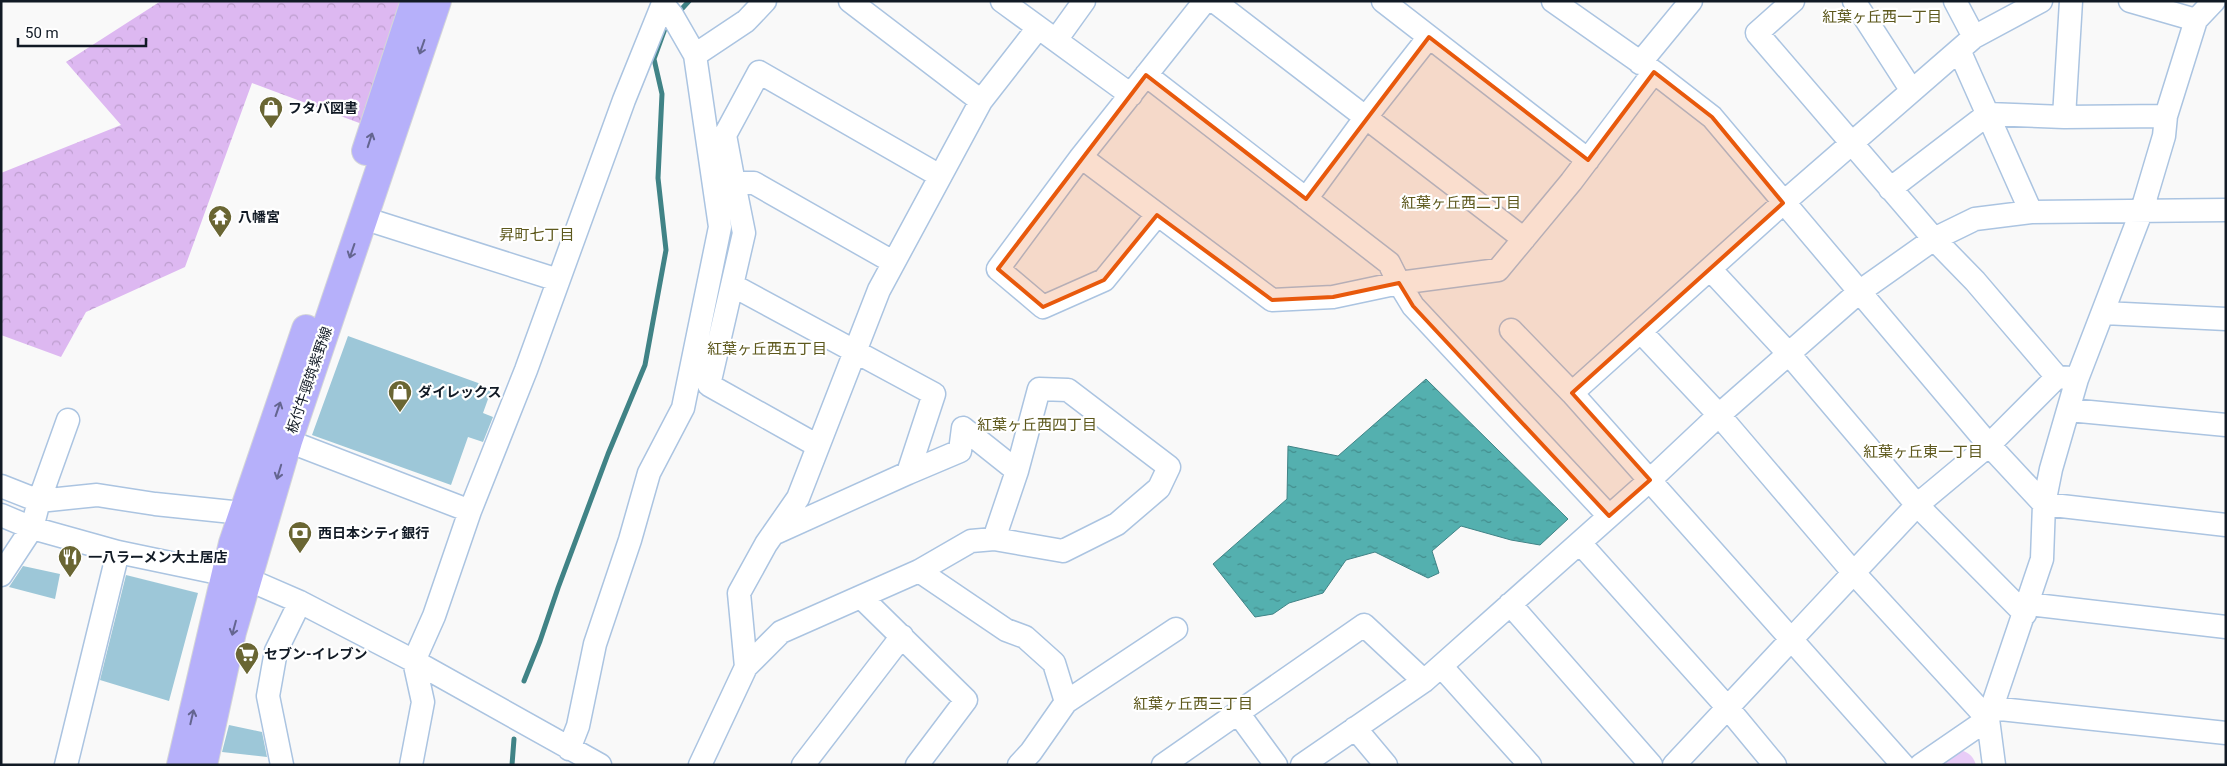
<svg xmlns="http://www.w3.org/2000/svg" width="2227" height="766" font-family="Roboto,'Noto Sans JP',sans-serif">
	<defs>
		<pattern id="forest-crowns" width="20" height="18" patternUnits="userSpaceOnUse" patternTransform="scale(1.25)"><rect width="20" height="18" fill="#ddb8f1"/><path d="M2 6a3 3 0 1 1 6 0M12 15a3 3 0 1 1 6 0" fill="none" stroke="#bd9ece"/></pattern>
		<pattern id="water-ripples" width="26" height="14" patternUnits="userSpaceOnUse" patternTransform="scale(1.25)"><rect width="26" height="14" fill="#54b0af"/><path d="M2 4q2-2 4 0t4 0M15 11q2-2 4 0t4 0" fill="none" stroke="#448e8e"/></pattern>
	</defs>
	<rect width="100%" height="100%" fill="#f9f9f9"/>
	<path fill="url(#forest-crowns)" d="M161,1H401L362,124L252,83L185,267L86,312L61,357L1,335V173L121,125L66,62Z"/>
	<path fill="#e8ccf7" d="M1958,750C1967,751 1973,755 1976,765H1932Z"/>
	<path fill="url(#water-ripples)" stroke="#408386" d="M1426,379L1568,519L1540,545L1511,540L1461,526L1432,551L1439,573L1428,578L1375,552L1346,560L1323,593L1289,603L1273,614L1255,617L1213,564L1287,499L1288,446L1338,456Z"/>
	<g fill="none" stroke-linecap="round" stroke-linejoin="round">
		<path stroke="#408386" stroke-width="5" d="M678,13L689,1
			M524,681L540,641L558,588L608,454L645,365L666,250L658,178L662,94L654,59L666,26
			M512,765L514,739"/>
	</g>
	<path fill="#9dc7d8" d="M348,336L492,388L483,413L493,417L483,442L468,437L451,485L312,435Z
		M23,566L60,574L55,599L9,587Z
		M126,575L198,593L169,701L100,680Z
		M229,725L262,732L267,757L222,752Z"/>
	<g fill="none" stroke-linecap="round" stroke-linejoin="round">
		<g stroke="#abc4e1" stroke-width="25">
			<path id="minor" d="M850,1L981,101
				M1002,1L1131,95
				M1214,1L1524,239
				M1383,1L1588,160
				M1553,1L1654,72L1712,117L1989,445L2044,504L2226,525
				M1793,1L1757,33L1934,239L1975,281L2057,377L2071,378
				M1854,1L1912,91
				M1955,1L1974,37
				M2130,1L2196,20
				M1056,40L1084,1
				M1959,50L2031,212
				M695,55L746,21L765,1
				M1640,63L1691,1
				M1146,75L1389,263L1399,283L1413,306L1609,516
				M2064,117L2071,1
				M1081,157L1272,300L1333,297L1399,283L1498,270L1571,182L1654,72
				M734,183L744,233L709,385L818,446
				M1890,189L1988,114L2064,117L2166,116
				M1306,199L1366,117L1429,37
				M1157,215L1104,280L1043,307L998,269L1081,157L1205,1
				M363,218L558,280
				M893,262L754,183H734L725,135L759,72L940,176
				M1710,269L1789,354L1917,505L2025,614
				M732,285L934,394L908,473L773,534
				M2104,313L2226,319
				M1511,330L1572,393L1903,765
				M1641,332L1719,415L1853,572L1988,719L1921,765
				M1572,393L1783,203L1974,37L2041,1
				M2069,410L2226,425
				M288,441L470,511
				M908,473L960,451L963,428L1017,471
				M1,486L39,501L97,495L155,504L242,513
				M1,515L32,528L118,552L247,579L300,602L414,661L600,765
				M1580,543L1727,707L1775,765
				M919,571L1006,630L1025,637L1054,663L1066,702
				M1,575L32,528L39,501L68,420
				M861,597L966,700L917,765
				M1510,604L1651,765
				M2028,604L2226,627
				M1441,666L1530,765
				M746,667L739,593L766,544L798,498L879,290L981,101L1038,28
				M1991,708L2226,733
				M1238,713L1276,765
				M1355,728L1386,765
				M569,749L578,726L595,644L630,540L649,473L683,408L720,227L695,55L672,15L663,4
				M66,765L118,552
				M282,765L268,696L276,651L300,602
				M411,765L423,702L414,661L434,616L470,511L526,370L624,100L664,1
				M700,765L746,667L781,632L919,571L971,541L994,539L1063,551L1117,524L1159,488L1169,467L1068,390L1039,389L1017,471L994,539
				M803,765L902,636
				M1019,765L1031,752L1066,702L1176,629
				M1163,765L1364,625L1424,681
				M1302,765L1424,681L1441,666L1650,480L1719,415L1859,292L1934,239L1975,219L2031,212L2226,210
				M1674,765L1917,505L1989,445L2057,377
				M1994,765L1988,719L2042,559L2044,504L2051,469L2077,379L2142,210L2164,136L2166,116L2196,20L2214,1"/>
		</g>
		<g stroke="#d4d6d8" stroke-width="30">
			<path id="major" d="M366,151L415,1
				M181,765L233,543L306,329
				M203,765L232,632L288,441L437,1"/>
		</g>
		<use href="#minor" stroke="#fff" stroke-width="22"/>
		<use href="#major" stroke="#b6b0fa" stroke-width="28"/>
	</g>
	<defs><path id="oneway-shaft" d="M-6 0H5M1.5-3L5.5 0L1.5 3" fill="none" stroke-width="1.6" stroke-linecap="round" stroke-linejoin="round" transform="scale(1.25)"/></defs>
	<g stroke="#646590">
		<use href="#oneway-shaft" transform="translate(422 47) rotate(109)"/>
		<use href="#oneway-shaft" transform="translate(370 140) rotate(-72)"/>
		<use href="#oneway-shaft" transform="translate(352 251) rotate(109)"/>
		<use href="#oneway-shaft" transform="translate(278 409) rotate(-71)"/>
		<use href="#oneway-shaft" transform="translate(279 472) rotate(107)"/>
		<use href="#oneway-shaft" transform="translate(234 628) rotate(105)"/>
		<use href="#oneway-shaft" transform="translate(192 717) rotate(-77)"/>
	</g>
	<path fill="#e8590c" fill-opacity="0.2" stroke="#e8590c" stroke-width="4" stroke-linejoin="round" d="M1429,37L1588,160L1654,72L1712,117L1783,203L1572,393L1650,480L1609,516L1413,306L1399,283L1333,297L1272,300L1157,215L1104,280L1043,307L998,269L1146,75L1306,199Z"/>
	<defs>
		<g id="shop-pin" transform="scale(1.25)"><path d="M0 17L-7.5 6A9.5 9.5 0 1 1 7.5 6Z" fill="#6a6633" stroke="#fff"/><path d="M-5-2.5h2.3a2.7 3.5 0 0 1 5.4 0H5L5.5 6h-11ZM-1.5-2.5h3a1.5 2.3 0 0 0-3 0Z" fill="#fff"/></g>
		<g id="temple-pin" transform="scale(1.25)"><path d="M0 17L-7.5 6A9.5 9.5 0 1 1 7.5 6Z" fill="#6a6633" stroke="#fff"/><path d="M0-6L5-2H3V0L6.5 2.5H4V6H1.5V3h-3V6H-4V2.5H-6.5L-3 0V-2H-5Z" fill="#fff"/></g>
		<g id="bank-pin" transform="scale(1.25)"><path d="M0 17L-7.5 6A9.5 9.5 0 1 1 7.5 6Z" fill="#6a6633" stroke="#fff"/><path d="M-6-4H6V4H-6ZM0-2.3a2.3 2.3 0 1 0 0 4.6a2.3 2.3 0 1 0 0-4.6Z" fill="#fff"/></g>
		<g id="restaurant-pin" transform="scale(1.25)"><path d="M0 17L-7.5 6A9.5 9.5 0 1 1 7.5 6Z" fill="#6a6633" stroke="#fff"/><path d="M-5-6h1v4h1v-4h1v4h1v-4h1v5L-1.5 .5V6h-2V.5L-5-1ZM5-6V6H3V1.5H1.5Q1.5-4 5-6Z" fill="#fff"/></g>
		<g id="supermarket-pin" transform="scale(1.25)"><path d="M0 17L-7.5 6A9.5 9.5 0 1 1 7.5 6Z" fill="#6a6633" stroke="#fff"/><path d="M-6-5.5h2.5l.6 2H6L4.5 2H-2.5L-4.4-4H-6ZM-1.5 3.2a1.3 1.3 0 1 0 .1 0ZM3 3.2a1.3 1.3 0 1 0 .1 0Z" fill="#fff"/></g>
	</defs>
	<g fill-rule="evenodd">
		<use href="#shop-pin" x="271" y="108"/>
		<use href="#temple-pin" x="220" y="217"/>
		<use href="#shop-pin" x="400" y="392"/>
		<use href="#bank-pin" x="300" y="533"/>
		<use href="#restaurant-pin" x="70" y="557"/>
		<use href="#supermarket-pin" x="247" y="654"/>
	</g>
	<g text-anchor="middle" stroke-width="4.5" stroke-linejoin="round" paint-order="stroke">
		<g font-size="14" font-weight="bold" fill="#111a25" stroke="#fff" text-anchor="start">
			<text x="288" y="113">フタバ図書</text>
			<text x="238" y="222">八幡宮</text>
			<text x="418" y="397">ダイレックス</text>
			<text x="318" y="538">西日本シティ銀行</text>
			<text x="88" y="562">一八ラーメン大土居店</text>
			<text x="264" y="659">セブン-イレブン</text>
		</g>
		<g font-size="14" fill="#111a25" stroke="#fff">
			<text transform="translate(309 380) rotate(-71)" y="5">板付牛頸筑紫野線</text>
		</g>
		<g font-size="15" fill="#5d581c" stroke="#fff">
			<text x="1882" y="22">紅葉ヶ丘西一丁目</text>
			<text x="1461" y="208">紅葉ヶ丘西二丁目</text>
			<text x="537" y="240">昇町七丁目</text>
			<text x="767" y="354">紅葉ヶ丘西五丁目</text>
			<text x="1037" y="430">紅葉ヶ丘西四丁目</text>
			<text x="1923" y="457">紅葉ヶ丘東一丁目</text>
			<text x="1193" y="709">紅葉ヶ丘西三丁目</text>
		</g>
	</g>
	<rect width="2227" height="766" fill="none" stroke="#111a25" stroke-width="5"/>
	<path d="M18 38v8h128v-8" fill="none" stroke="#111a25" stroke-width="2.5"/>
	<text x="25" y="38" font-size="15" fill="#111a25" stroke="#ffffff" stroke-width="4" paint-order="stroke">50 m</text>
</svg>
